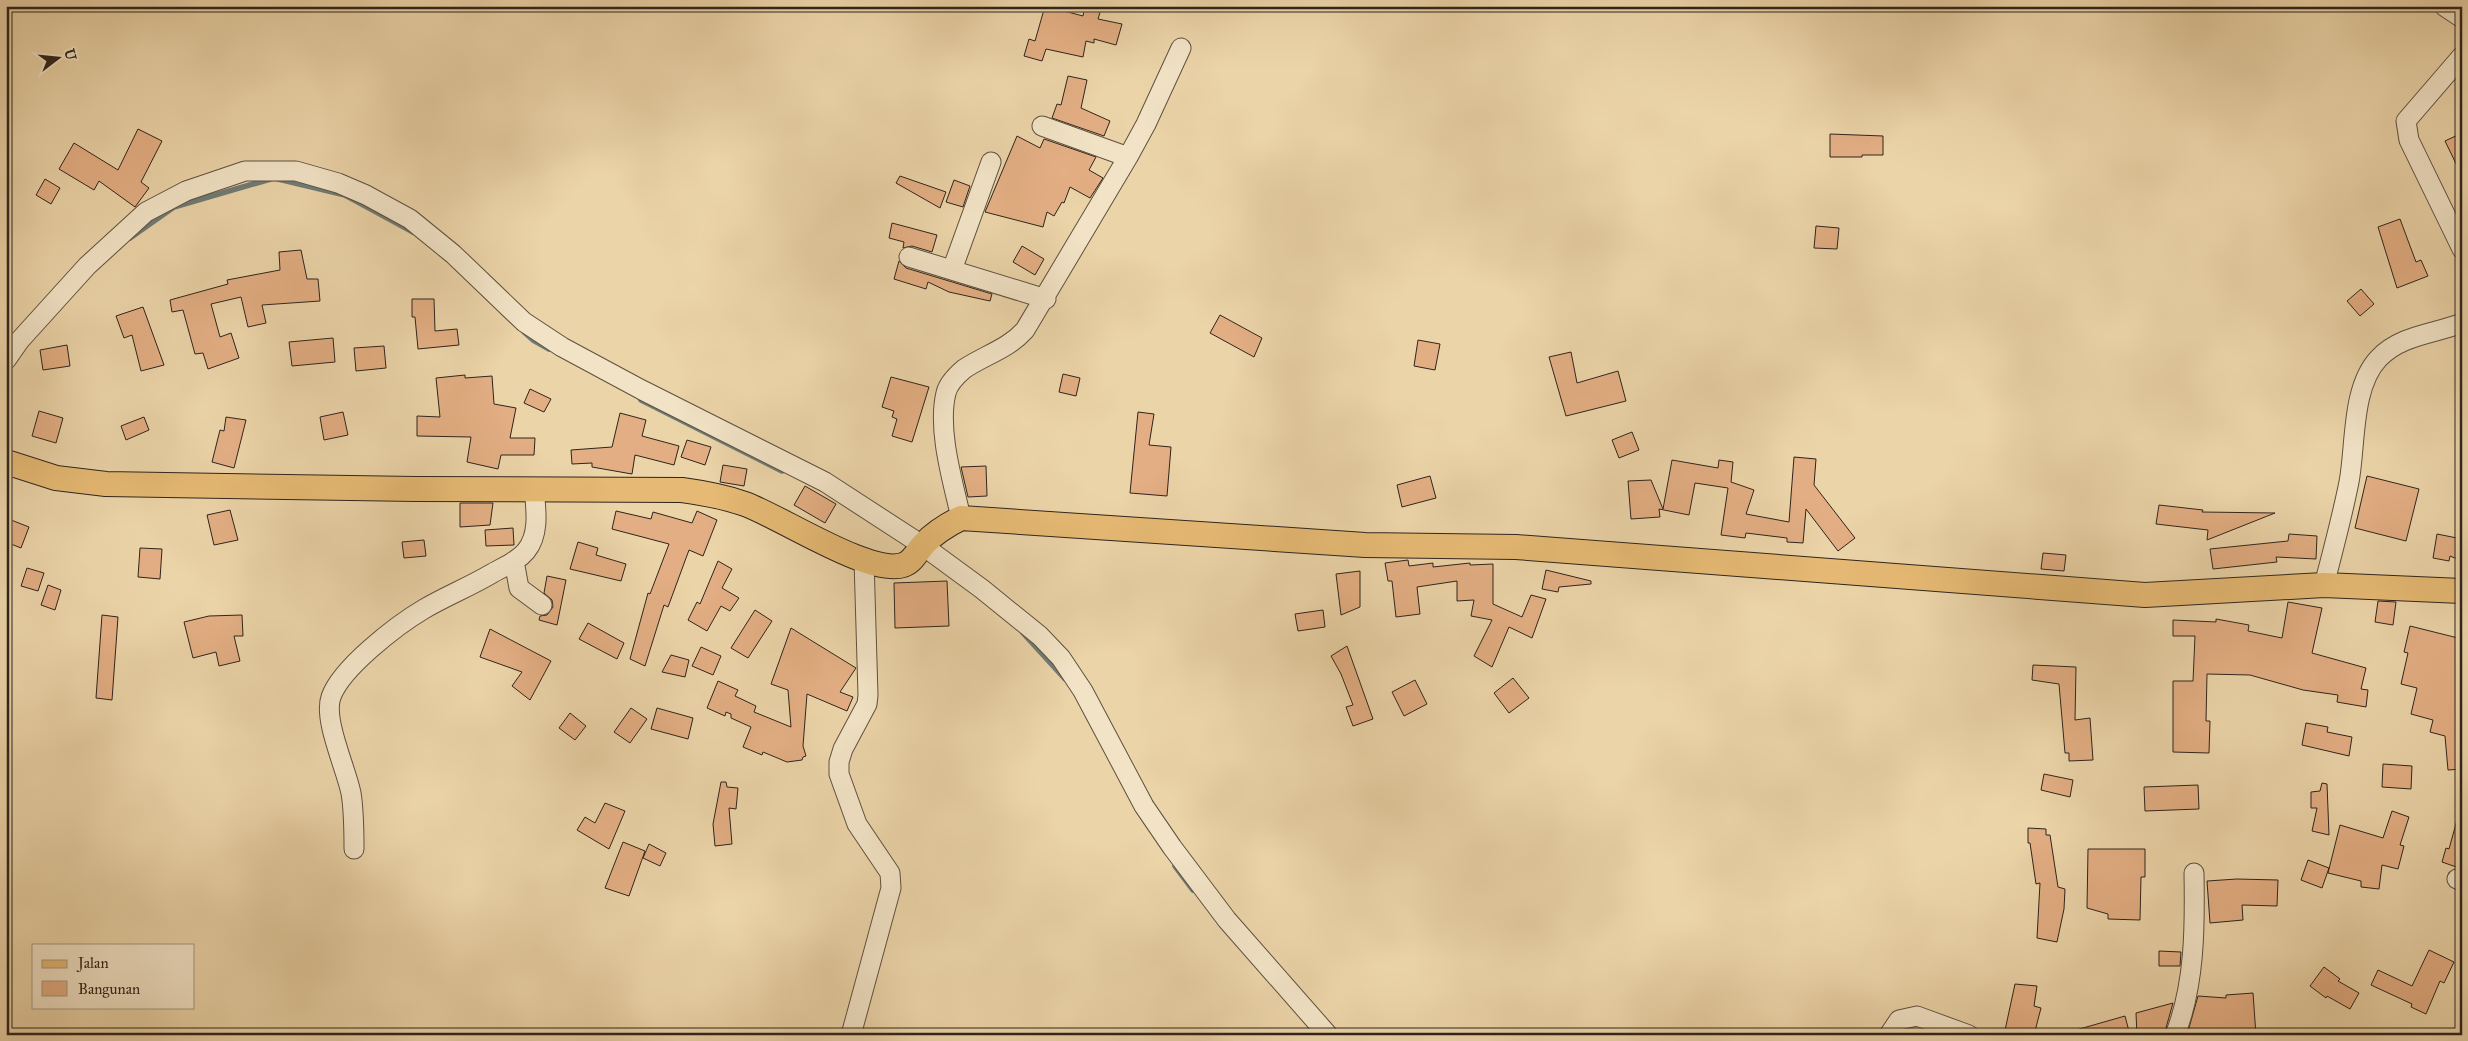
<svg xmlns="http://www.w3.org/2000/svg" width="2468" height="1041" font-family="'IM FELL Great Primer',serif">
	<rect width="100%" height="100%" fill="#ebd4a8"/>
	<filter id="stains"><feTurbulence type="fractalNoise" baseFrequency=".004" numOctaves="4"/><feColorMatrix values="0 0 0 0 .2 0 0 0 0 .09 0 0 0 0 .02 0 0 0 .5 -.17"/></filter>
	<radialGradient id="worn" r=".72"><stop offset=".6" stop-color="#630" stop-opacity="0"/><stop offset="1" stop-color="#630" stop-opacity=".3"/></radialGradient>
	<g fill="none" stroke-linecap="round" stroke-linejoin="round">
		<path stroke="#707c76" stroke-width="5.5" d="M130,238L174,207L274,178L345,195L413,232
			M524,332L533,340L549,349
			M6,374L10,363
			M641,400L782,471
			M1023,633L1065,679
			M1175,866L1193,890"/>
	</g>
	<path fill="#e3ae83" stroke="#2f241c" d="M1045,6L1083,16L1085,6H1102L1098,19L1122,24L1116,45L1094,39V43L1086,41L1083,57L1046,49L1042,61L1024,56L1029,39L1035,41Z
		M1068,76L1087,80L1081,108L1110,121L1104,136L1052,118L1057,104L1061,105Z
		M138,129L162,141L141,182L149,188L135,207L99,181L94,190L59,169L74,143L118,170Z
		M2462,133V176L2445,141Z
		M1830,134L1883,136V155H1862V157H1830Z
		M1017,136L1040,148L1044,139L1096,157L1089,170L1103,178L1090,198L1070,187L1064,203L1062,202L1054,216L1047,212L1043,227L985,212Z
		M900,176L946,192L940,208L896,183Z
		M45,179L60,188L51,204L36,195Z
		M954,180L970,186L963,207L946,202Z
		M2400,219L2416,262L2421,260L2428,276L2397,288L2378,227Z
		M892,223L937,235L932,252L912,246L903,248L904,242L889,238Z
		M1816,226L1839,228L1837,249L1814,248Z
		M1022,246L1044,259L1035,275L1013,262Z
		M301,250L307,279H318L320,301L262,305L266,323L248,327L241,297L211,304L220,337L231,333L239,358L208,369L203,353L195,354L183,310L172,312L170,300L228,284L227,280L280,270L279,252Z
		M899,261L906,268L992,294L990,301L949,292L928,282L926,289L894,279Z
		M2361,289L2374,304L2360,316L2347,301Z
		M412,299H434L435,331L457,329L459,345L418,349L415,317H412Z
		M143,307L164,365L141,371L132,335L124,338L116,316Z
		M1220,315L1262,338L1254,357L1210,333Z
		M333,338L335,362L292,366L289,342Z
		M1418,340L1440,344L1435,370L1414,366Z
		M67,345L70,366L43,370L40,350Z
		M384,346L386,368L356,371L354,348Z
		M1571,352L1577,383L1618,371L1626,401L1566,416L1549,357Z
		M1063,374L1080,378L1076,396L1059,392Z
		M465,375V378L492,376L494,404L516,408L510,438H535L534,455H501L498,469L467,462L471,437L417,436V416L440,417L436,378Z
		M891,377L929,387L912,442L892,436L897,419L892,417L894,411L882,407Z
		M530,389L551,399L544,412L524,403Z
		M39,411L63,418L56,443L32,436Z
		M343,412L348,435L324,440L320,417Z
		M1138,412L1154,414L1149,445L1171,447L1167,496L1130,493Z
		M620,413L646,420L642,436L679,446L674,465L635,455L632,474L592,467V463L572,464L571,450L612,447Z
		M144,417L149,430L126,440L121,426Z
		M226,417L246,420L234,468L212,462L220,430L224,431Z
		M1632,432L1639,450L1619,458L1612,440Z
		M687,440L711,447L705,465L681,457Z
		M1794,457L1816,459L1814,485L1855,538L1838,551L1806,509L1803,543L1787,542V538L1746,533L1745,538L1721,535L1728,488L1695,483L1689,515L1659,509L1660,517L1631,519L1628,481L1651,480L1663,509L1672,460L1718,468L1719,460L1733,462L1731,482L1754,490L1746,514L1789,522Z
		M723,465L747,469L744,486L720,482Z
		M986,466L987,496L968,497L961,467Z
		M1430,476L1436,498L1402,507L1397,485Z
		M2367,476L2419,489L2406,541L2355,528Z
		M805,486L836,504L825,523L794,505Z
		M460,503H493L490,525L460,527Z
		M2159,505L2203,510L2202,512L2275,513L2207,540L2208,530L2156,524Z
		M230,510L238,540L214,545L207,515Z
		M616,511L651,519L653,512L692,523L697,511L717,520L703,556L689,550L668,607L664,605L645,666L630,659L648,593L650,594L669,544L612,529Z
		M6,518L29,527L21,548L6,542Z
		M513,528L514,545L486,546L485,530Z
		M2289,534L2317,536L2316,559L2276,557L2277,562L2213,569L2210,549L2288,541Z
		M2437,534L2462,539V561L2450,556L2449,561L2433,558Z
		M424,540L426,556L404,558L402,542Z
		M578,542L598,548L596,555L626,564L621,581L570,569Z
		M140,548L162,549L160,579L138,577Z
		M2043,553L2066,555L2064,571L2041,569Z
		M1408,560L1409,566L1433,563V567L1470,563V565L1493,564V604L1522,617L1531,595L1546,599L1532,638L1509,627L1492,667L1474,656L1492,620L1471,616L1474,600L1457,601V581L1417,587L1420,614L1396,617L1392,581H1388L1385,563Z
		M718,561L732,569L722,588L739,598L730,611L721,606L707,631L688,620L697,602L700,604Z
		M27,568L44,573L38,591L21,586Z
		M1546,570L1591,581V584L1559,587L1558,592L1542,589Z
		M1360,571V607L1341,615L1336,574Z
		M547,576L566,580L557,625L539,620L540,616L547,615L553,607L552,600L544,593Z
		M947,581L949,626L895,628L894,583Z
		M48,585L61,590L55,610L41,605Z
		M2378,601L2396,602L2393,625L2375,622Z
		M2288,602L2322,608L2312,653L2366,668L2361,689L2368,690L2366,707L2337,702L2338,695L2303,690L2250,675L2207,674L2206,721H2210L2209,753L2173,752V681H2193L2195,636H2173V620L2216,622V619L2249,625L2248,631L2282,638Z
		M755,610L772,621L748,658L731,648Z
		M1323,610L1325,627L1298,631L1295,614Z
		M102,615L118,617L112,700L96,698Z
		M242,615L243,636H234L240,661L219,666L216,652L193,658L184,622L209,616Z
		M588,623L624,643L617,659L579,639Z
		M2410,626L2462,639L2458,670L2462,671V769L2448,770L2445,736L2430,732L2433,720L2411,714L2417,688L2401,684L2408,653L2404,652Z
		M791,628L856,668L840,692L853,697L847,711L807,694L803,746L806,756L803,757L802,760L787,762L763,752L762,755L743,747L751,727L731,718V714L726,712L725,716L707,708L718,681L738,690L735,696L756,706L754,712L791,727L788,690L771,684Z
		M490,629L551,661L530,700L512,686L522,672L480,657Z
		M1347,646L1373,719L1353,726L1346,707L1353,705L1341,674L1331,656Z
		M701,647L721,656L713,675L692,666Z
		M671,655L689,660L685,677L662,672Z
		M2033,665L2076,667L2075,720L2090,718L2093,760L2069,761V753H2065L2059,684L2032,680Z
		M1513,678L1529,698L1509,713L1494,693Z
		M1415,680L1427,704L1404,716L1392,692Z
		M631,708L647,719L630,743L614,732Z
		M657,708L693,718L688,739L651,729Z
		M570,713L586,726L575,740L559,728Z
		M2306,723L2328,727L2327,732L2352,737L2349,756L2302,745Z
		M2383,764L2412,766L2411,789L2382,787Z
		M2044,774L2073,780L2070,797L2041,790Z
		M721,782H726L727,787L738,788L736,809L729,808L732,844L715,846L713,824Z
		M2322,783L2327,784L2329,835L2312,831L2317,808H2311V792L2320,791Z
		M2198,785L2199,809L2145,811L2144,787Z
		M605,803L625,811L609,849L577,830L585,817L595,823Z
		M2392,811L2409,817L2400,845L2404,846L2398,869L2382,865L2379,889L2361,887V881L2328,873L2340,825L2383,838Z
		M2457,820L2462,821V869L2442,862L2446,848L2449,849Z
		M2028,828L2046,829V835H2050L2058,887L2065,889L2064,909L2057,942L2037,938L2040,883L2036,884L2030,843H2028Z
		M623,842L645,851L629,896L605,888Z
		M649,844L666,853L660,866L643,858Z
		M2088,849H2145V877H2141L2140,920L2108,919V914L2087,908Z
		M2308,860L2329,868L2322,888L2301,880Z
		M2237,879L2278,880L2277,906L2242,905L2243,920L2210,923L2207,881Z
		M2429,950L2454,962L2444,983L2440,981L2426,1014L2411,1007L2412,1004L2371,985L2378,970L2412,986Z
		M2159,951L2181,952L2180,966H2159Z
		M2324,967L2340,979L2338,981L2359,993L2350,1009L2327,996L2326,998L2310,986Z
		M2015,984L2037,986L2034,1006L2041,1008L2034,1035H2004Z
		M2253,993L2256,1035H2187L2198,996L2226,998V995Z
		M2173,1003L2164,1035H2137L2136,1013Z
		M2125,1016L2130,1035H2077L2076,1030Z"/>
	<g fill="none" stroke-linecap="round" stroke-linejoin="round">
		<g stroke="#5e503f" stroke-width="21">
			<path id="minor" d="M2444,6L2462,18
				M2462,56L2406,121L2409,140L2462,249
				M1042,126L1128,157
				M909,257L1046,299
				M952,270L991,162
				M6,360L20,340L87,266L146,212L186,191L245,171H296L338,183L366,195L410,219L453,254L524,322L562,347L642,390L825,482L922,545L982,589L1040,636L1061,658L1083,691L1144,806L1172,847L1227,920L1328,1035
				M961,518C953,482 937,430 946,393C948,384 957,375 964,369C985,355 1008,349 1025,330L1128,157L1146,124L1181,48
				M514,561L519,588L542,605
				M2324,585C2333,551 2342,517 2349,482C2356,445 2351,387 2379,358C2401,335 2434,334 2462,323
				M354,849C354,830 354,811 351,793C346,768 323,720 331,697C341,668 397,625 424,609C446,596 469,587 491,574C503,567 517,562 526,551C540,534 536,509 534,489
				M2457,879L2462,881
				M851,1035L891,888L890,873L857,824L839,774V762L843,749L867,704L868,695L864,560
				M1889,1035L1899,1020L1917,1016L1969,1035
				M2175,1035C2195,985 2195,926 2194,873"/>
		</g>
		<g stroke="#2f241c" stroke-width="26">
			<path id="major" d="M6,462L56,478L106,484L415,489L682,490C704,493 725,497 745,504C781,517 870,576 903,565C913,562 917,551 924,544C935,532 947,525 961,518L1365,545L1516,547L2145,595L2324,585L2462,591"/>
		</g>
		<use href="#minor" stroke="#f2e3c6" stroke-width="19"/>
		<use href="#major" stroke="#e6ba74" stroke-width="24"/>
	</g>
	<rect width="2468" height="1041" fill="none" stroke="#ebd4a8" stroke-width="25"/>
	<rect x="8" y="8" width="2453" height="1026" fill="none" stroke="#2f241c" stroke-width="2.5"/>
	<rect x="12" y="12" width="2443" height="1016" fill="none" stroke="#2f241c"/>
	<rect x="32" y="944" width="162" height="65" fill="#f2e3c6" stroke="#a49782"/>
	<rect x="42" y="960" width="25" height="8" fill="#e6ba74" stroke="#a49782"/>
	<text x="78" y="968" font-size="15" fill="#2f241c">Jalan</text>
	<rect x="42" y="981" width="25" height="15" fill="#e3ae83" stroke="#a49782"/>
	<text x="78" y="994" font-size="15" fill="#2f241c">Bangunan</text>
	<g transform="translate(58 58) rotate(74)" stroke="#f2e3c6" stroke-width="4" paint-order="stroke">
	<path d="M0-4L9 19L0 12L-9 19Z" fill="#2f241c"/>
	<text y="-8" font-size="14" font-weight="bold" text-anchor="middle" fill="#2f241c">U</text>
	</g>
	<rect width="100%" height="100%" filter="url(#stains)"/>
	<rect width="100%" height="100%" fill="url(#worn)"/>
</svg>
